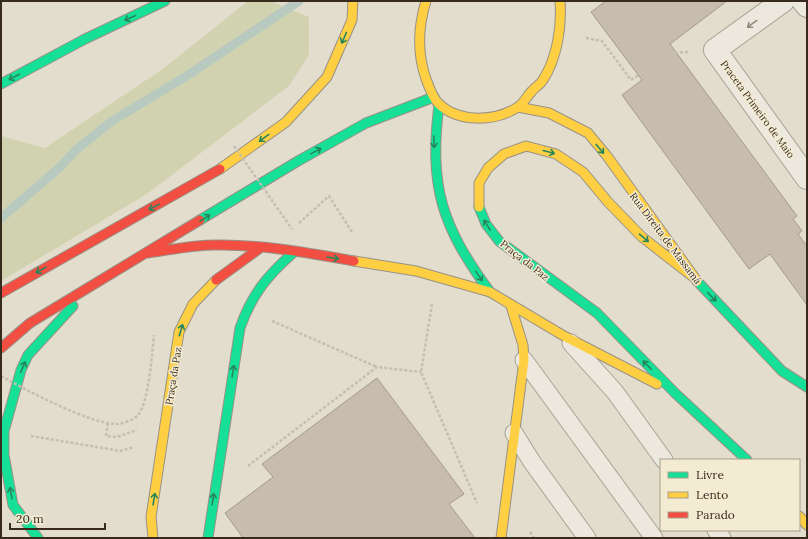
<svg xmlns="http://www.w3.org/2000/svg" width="808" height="539" font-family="Lora,serif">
	<rect width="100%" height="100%" fill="#e3ddcd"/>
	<path fill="#d1d3b0" d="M248,1H271L309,17V55L289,86L147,194L1,281V136L45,148L164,68Z"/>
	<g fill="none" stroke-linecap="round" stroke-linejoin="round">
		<path stroke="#b8c9bf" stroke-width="9" d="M1,218L59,168L76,150L112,121L185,77L299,1"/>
	</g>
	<path fill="#c7bcae" stroke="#a3998c" d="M606,1H727L670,44L797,216L793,219L802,231L798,234L807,246V305L770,254L749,269L622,95L642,80L591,12Z
		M377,378L464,494L449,504L475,538H243L225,513L273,477L262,464Z"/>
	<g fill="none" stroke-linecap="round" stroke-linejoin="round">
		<g stroke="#a8a296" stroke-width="19">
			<path id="lane" d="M571,343L615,392L664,460
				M524,360L654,538
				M514,433L532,462L587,538
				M716,530L722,538"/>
		</g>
		<g stroke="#a8a296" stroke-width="24">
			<path id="street" d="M783,1L715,50L807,178
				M803,1L807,6"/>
		</g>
		<g stroke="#989186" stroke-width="11">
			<path id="fast" d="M1,84L85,39L165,1
				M439,104C429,187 441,225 490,292
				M479,207L486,224L499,241L597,313L675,393L747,460
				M200,220L298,161L366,123L434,97
				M697,281L782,371L807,387
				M38,538L13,505L4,455V431L21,370L28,355L73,306
				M208,538L240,328C252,294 267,276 294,252"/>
		</g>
		<g stroke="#989186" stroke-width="11">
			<path id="slow" d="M426,1C418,27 417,53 426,79C429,86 432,97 438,103C458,123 495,122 518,107C524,103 527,96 532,91C535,87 540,85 543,80C557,58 562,27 560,1
				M518,107L549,113L588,133L607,156L697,281
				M220,169L286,122L327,77L352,20L353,1
				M479,207V183L488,168L504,154L526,146L556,154L583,172L608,202L642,237L692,276
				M354,261L416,271L490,292L564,336L657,384
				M799,516L807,525
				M153,538L151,517L179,332L193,304L216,280
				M501,538L524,360L523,345L511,306"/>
		</g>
		<g stroke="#989186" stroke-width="11">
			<path id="jam" d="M148,253C170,250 192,245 215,245C261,244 309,253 354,261
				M216,280L260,248
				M1,293L220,169
				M1,348L30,323L200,220"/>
		</g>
		<path stroke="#c4beb5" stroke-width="2.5" stroke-dasharray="3 2" stroke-linecap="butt" d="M586,38L602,41L631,80L645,71
			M670,53L689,52
			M299,223L329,196L352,232
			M432,304L421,372L477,503
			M272,321L377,367
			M108,423L106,436L117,437L137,430
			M31,436L121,451L134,447
			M248,466L377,367L421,372
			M530,532L534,538"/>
		<use href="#lane" stroke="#ece8de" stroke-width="17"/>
		<use href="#street" stroke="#ece8de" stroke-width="22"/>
		<use href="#fast" stroke="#16e098" stroke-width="9"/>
		<use href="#slow" stroke="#ffcf43" stroke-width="9"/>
		<use href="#jam" stroke="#f24e42" stroke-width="9"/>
		<path stroke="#c4beb5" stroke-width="2.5" stroke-dasharray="3 2" stroke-linecap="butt" d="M234,146L292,229
			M1,376C26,390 88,423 116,424C122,424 134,420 138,415C149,401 152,354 154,335"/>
	</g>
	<defs><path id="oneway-shaft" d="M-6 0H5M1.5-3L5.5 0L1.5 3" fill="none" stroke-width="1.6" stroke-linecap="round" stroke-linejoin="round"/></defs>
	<g stroke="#26865b">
		<use href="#oneway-shaft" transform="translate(130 18) rotate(155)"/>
		<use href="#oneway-shaft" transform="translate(344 38) rotate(114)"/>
		<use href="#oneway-shaft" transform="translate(14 77) rotate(152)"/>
		<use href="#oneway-shaft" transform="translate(264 138) rotate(144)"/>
		<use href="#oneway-shaft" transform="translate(434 142) rotate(88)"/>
		<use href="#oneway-shaft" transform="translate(600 149) rotate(50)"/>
		<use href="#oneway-shaft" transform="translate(316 151) rotate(-29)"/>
		<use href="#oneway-shaft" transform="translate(549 152) rotate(15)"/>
		<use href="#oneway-shaft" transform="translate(154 207) rotate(151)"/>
		<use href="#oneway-shaft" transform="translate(205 218) rotate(-32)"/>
		<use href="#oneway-shaft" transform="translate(487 225) rotate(-122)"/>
		<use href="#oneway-shaft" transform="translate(644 238) rotate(40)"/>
		<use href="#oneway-shaft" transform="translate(333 258) rotate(9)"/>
		<use href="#oneway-shaft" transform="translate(41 270) rotate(151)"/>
		<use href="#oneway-shaft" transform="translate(479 276) rotate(55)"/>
		<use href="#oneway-shaft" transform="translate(712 297) rotate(46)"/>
		<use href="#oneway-shaft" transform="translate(181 330) rotate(-73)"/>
		<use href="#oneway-shaft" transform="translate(647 365) rotate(-134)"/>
		<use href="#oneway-shaft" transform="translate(23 367) rotate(-66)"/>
		<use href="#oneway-shaft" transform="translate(233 371) rotate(-81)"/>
		<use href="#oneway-shaft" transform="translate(11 493) rotate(-100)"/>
		<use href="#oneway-shaft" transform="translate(154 499) rotate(-81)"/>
		<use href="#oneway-shaft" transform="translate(213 499) rotate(-82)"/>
	</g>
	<use stroke="#928a7e" href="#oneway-shaft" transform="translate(752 24) rotate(144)"/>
	<g text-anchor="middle" stroke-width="3" stroke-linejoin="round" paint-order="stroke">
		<g font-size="10" fill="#372b1e" stroke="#f4ebd3">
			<text transform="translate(758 109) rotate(54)" y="4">Praceta Primeiro de Maio</text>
			<text transform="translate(666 238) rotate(53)" y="4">Rua Direita de Massamá</text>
			<text transform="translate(525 260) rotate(38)" y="4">Praça da Paz</text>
			<text transform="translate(173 376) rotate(-81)" y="4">Praça da Paz</text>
		</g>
	</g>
	<rect width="808" height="539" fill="none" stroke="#372b1e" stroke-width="4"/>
	<rect x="660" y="459" width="140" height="72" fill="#f4ebd3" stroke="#a89e8b"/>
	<rect x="668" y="472" width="20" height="6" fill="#16e098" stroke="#a89e8b"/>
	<text x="696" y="479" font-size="12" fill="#372b1e">Livre</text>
	<rect x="668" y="492" width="20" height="6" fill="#ffcf43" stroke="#a89e8b"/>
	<text x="696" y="499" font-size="12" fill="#372b1e">Lento</text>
	<rect x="668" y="512" width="20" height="6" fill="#f24e42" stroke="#a89e8b"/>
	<text x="696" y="519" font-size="12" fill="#372b1e">Parado</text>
	<path d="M10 523v6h95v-6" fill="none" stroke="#372b1e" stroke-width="2"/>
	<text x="16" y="523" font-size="12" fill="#372b1e" stroke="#f4ebd3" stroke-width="3" paint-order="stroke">20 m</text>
</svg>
